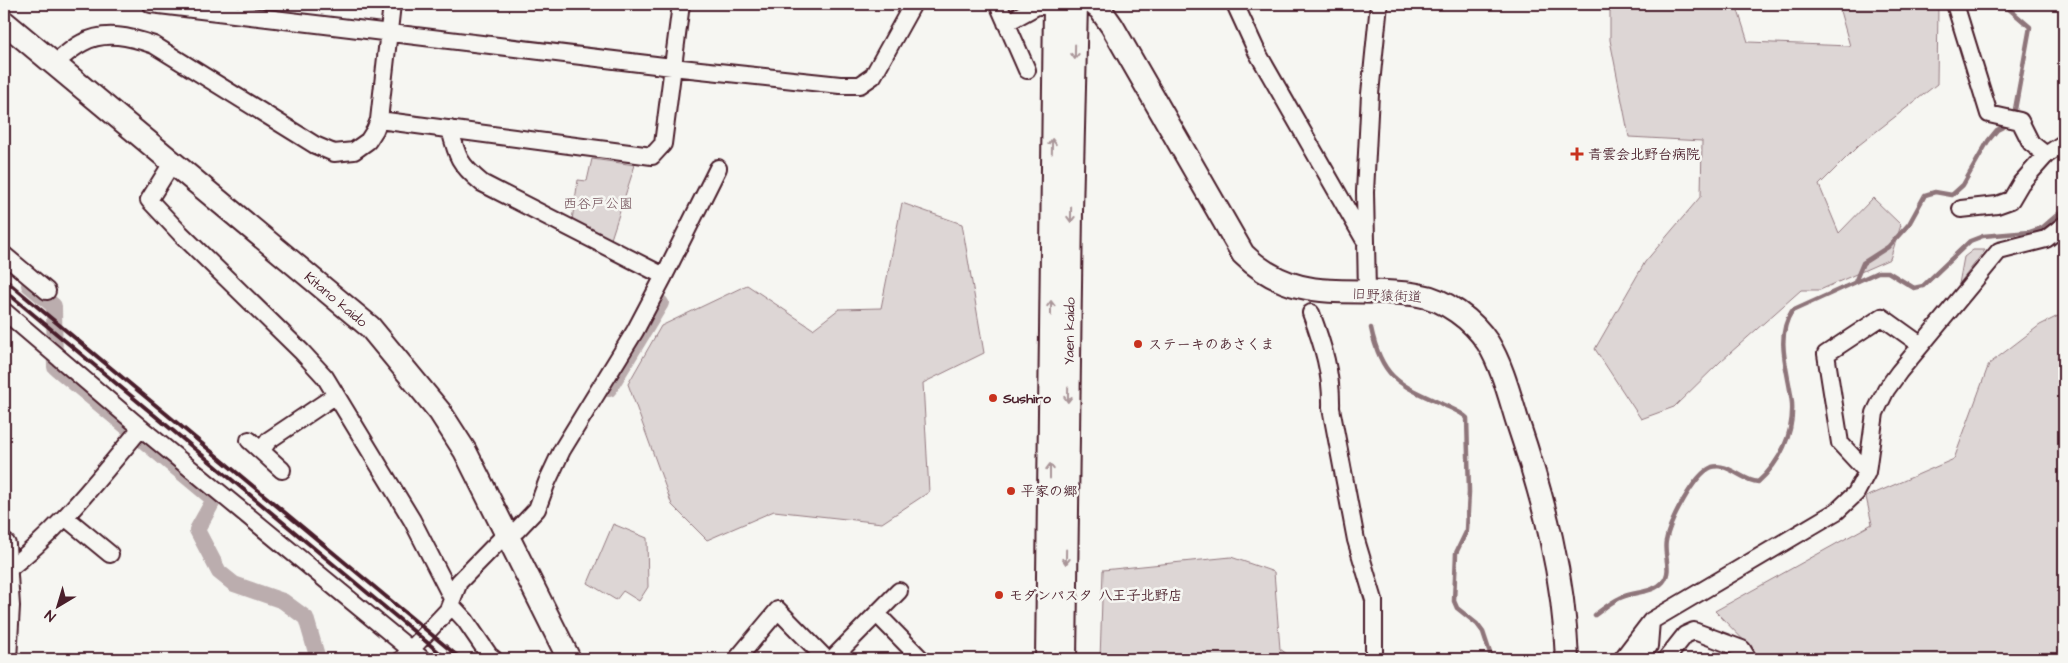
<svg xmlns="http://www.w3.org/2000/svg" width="2068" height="663" font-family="'Architects Daughter','Klee One',sans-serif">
	<rect width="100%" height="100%" fill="#f6f6f2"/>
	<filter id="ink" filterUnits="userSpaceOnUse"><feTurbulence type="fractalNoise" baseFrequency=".02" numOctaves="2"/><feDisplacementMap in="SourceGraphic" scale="10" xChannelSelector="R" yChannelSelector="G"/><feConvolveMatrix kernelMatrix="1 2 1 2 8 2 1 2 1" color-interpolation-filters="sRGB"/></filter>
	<g filter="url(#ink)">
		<path fill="#ddd6d5" stroke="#947a80" d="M1610,4H1736L1748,42L1850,46L1838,4H1938L1937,84L1859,145L1819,185L1839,233L1873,198L1901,225L1890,259L1820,290H1801L1721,361L1674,407L1641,419L1595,349L1645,262L1701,196L1702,141L1629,137L1610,40Z
			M592,159L635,165L611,239L572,220L578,180L587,181Z
			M902,203L962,224L984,353L923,383L929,492L882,523L774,511L707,540L672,505L628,384L661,326L747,285L813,329L839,309L881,308Z
			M1973,250H1985L1959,284L1964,257Z
			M2064,313V659H1762L1715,611L1872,524L1866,497L1954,459L1989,364L2040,325Z
			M613,524L647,538L648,587L639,601L623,591L616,600L588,583Z
			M1231,557L1274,572L1280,649L1294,659H1100L1103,570Z"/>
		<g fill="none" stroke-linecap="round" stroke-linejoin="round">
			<path stroke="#8e747a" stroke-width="4.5" d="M2006,4L2009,9L2030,27L2014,115
				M1855,282L1863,263L1888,247L1909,224L1925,195L1935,192L1952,195L1963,185L1988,141L1997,130L2009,124
				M1371,328C1381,376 1397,384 1440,403C1449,408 1460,411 1467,418L1469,492L1467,530L1456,553L1454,601L1457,608L1477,624L1483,632L1492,659
				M1595,615C1603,609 1611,602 1620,598C1634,591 1652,594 1663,582C1673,570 1663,555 1666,541C1669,523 1694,474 1712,467C1728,462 1742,481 1758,482C1780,462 1794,434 1792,403C1789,373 1774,338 1792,311L1878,272H1888L1914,288L1923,286L1970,241L1983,236L2030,232L2042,228L2064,209"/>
			<path stroke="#bbadae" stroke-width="16" d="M29,285L54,306L55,367L211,497L212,503L197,530L219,572L234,584L283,601L306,618L318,659
				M609,389L661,303"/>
			<g stroke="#4a1f2b" stroke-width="20">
				<path id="street" d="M151,4L672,67L840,85H860L873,76L913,4
					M998,4L1027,70
					M1235,4L1257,52L1364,239
					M1955,4L1989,114L2020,121L2031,143L2046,155L2064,143
					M1006,23L1037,6H1055
					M54,64C63,57 72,48 82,43C105,30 131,37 154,45L315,145L334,153L354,151L368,141L375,130L379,120L392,4
					M379,120L652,156L663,144L681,4
					M172,163L149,200L180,233L302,352L325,377L412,520L452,598
					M1961,209L1997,205L2011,200L2021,183L2046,155
					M4,255L47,291
					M664,276L718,168
					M1367,292L1365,192L1370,94L1379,4
					M4,311L141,428L422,659
					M1311,313C1323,345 1332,374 1331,408L1356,540L1374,600V659
					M249,440L282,470
					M261,451L269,440L336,395
					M1867,472L1840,443L1826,354L1882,317L1921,345
					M65,517L110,554
					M6,571C59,531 99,478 141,428
					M451,605L465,620L489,655L494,659
					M877,614L921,659
					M402,659L448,610L459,582L499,541L517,530L537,509L547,482L562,450L635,331L664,276L482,183C459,164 457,157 450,129
					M737,659L778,610L826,659
					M832,659L899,591
					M1622,659L1651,621L1837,511L1856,493L1867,472L1875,413L1886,390L1899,372L1999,251L2046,239L2064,225
					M1639,659L1649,646L1651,621
					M1666,659L1685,635L1694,631L1742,649L1748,659"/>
			</g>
			<g stroke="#4a1f2b" stroke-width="26">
				<path id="secondary" d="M1094,4L1100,9L1112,26L1243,254C1298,308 1352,284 1418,295C1445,299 1473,320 1488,343C1502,366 1509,394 1517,420C1544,500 1564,575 1567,659
					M4,22L370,327L440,412L465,451L569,659
					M4,545L8,606L5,659
					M1047,659L1055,4
					M1065,659L1071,211L1076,4"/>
			</g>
			<use href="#street" stroke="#f6f6f2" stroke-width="16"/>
			<use href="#secondary" stroke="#f6f6f2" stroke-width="22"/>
			<path stroke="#4a1f2b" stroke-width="4" d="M4,279L461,659
				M4,290L447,659"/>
		</g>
		<defs><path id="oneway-shaft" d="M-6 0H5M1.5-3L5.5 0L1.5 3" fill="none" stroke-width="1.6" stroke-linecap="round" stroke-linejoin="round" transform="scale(1.25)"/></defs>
		<g stroke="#a99598">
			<use href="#oneway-shaft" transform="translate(1075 52) rotate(91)"/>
			<use href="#oneway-shaft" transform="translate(1052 146) rotate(-89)"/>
			<use href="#oneway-shaft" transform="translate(1071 215) rotate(91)"/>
			<use href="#oneway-shaft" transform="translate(1051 308) rotate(-90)"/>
			<use href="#oneway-shaft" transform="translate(1068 395) rotate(91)"/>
			<use href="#oneway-shaft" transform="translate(1050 471) rotate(-90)"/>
			<use href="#oneway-shaft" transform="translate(1066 557) rotate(91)"/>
		</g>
	</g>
	<g fill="#c8321e" stroke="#f6f6f2" stroke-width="2">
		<path d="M1574.5 146.5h5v5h5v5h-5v5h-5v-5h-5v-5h5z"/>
		<circle cx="1138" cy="344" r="5"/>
		<circle cx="993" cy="398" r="5"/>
		<circle cx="1011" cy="491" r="5"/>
		<circle cx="999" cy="595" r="5"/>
	</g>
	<g text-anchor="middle" stroke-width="5" stroke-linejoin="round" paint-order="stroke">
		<g font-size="14" font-weight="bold" fill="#4a1f2b" stroke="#f6f6f2" text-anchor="start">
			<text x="1588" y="159">青雲会北野台病院</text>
			<text x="1148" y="349">ステーキのあさくま</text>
			<text x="1003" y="403">Sushiro</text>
			<text x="1021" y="496">平家の郷</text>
			<text x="1009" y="600">モダンパスタ 八王子北野店</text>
		</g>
		<g font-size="14" fill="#6f4d56" stroke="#f6f6f2">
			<text x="598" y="208">西谷戸公園</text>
		</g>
		<g font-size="14" fill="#4a1f2b" stroke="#f6f6f2">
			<text transform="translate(1387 295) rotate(3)" y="5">旧野猿街道</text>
			<text transform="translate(336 299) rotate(40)" y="5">Kitano kaido</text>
			<text transform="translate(1069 331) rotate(-89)" y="5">Yaen kaido</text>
		</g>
	</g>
	<rect width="2068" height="663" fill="none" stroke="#f6f6f2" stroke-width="20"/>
	<rect x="10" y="10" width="2048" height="643" fill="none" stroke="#4a1f2b" stroke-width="2" filter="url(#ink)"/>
	<g transform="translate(58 606) rotate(218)" stroke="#f6f6f2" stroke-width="4" paint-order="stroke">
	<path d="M0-4L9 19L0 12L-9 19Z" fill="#4a1f2b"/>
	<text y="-8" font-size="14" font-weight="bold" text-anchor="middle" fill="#4a1f2b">N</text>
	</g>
</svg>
